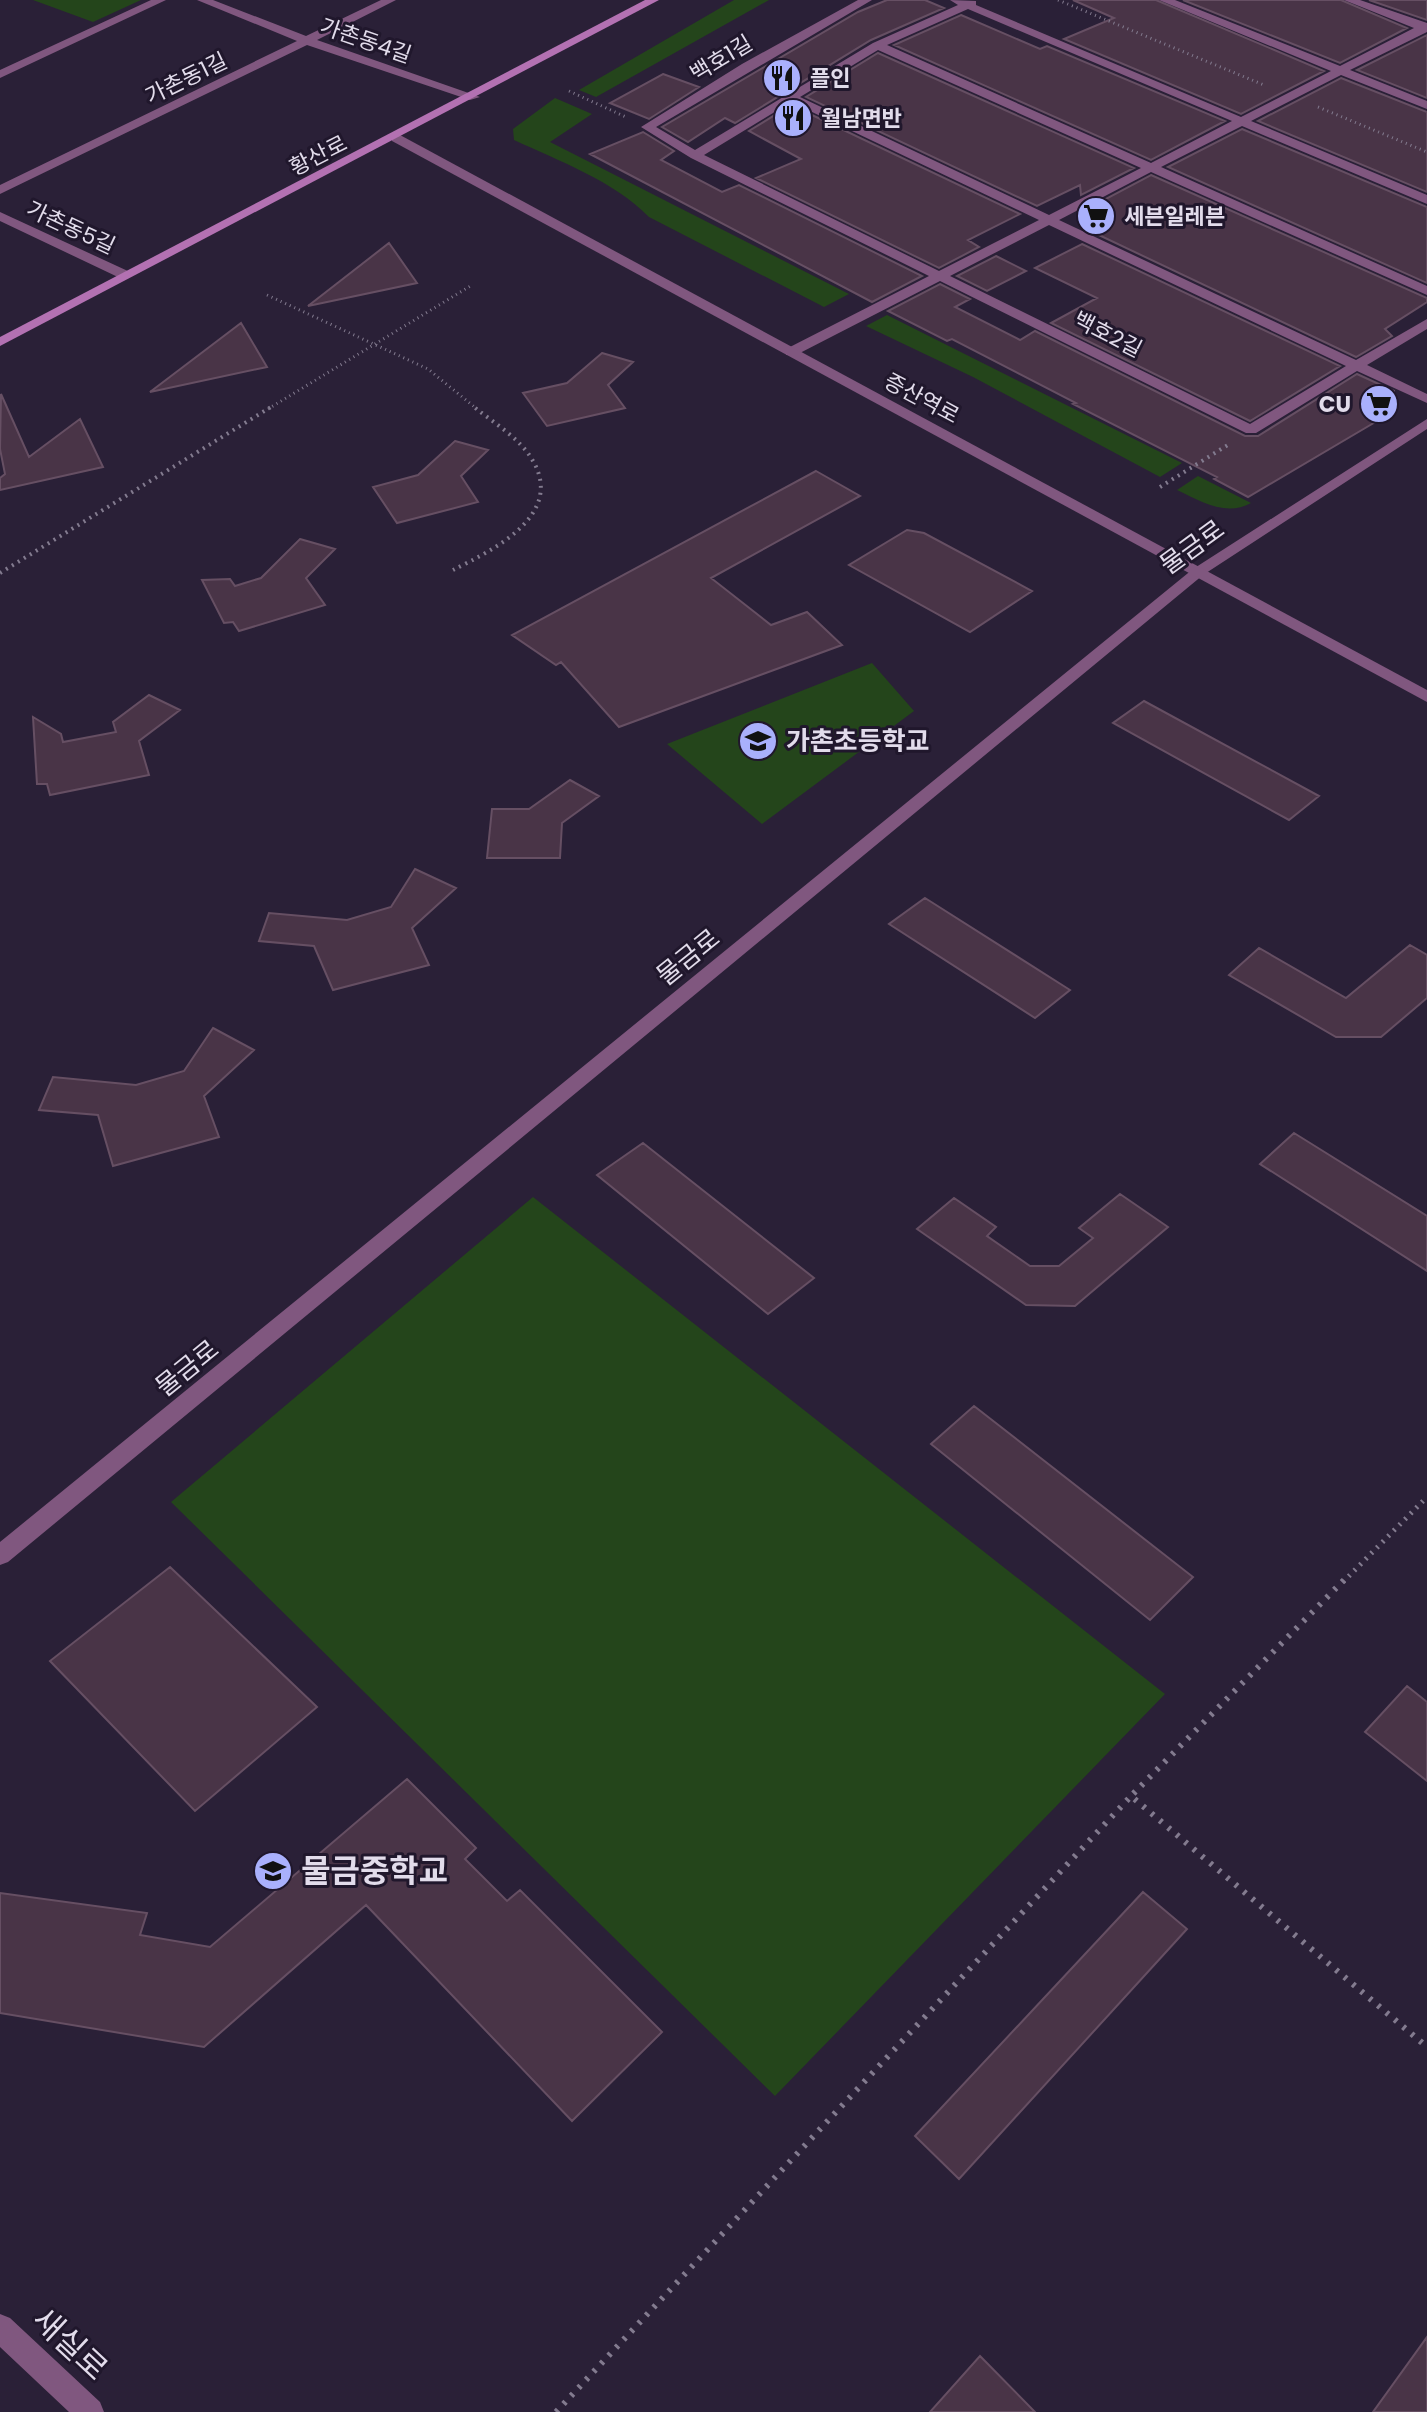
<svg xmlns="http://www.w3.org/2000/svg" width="1427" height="2412" font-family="Poppins,'Noto Sans KR',sans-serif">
	<rect width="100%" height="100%" fill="#2a2037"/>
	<path fill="#24451b" d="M33,0H141L93,22Z
		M734,0H769L596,97L579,90Z
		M555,98L592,114L550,142L849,294L824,307L649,217C614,181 559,161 514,140L513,129Z
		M887,315L1182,463L1160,477L973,377L866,326Z
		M1198,476L1251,503C1226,517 1200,501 1177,490Z
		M872,663L914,711L762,824L667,744Z
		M533,1197L1165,1694L775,2096L171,1502Z"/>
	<path fill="#493447" stroke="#664f63" stroke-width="2" d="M887,0H925L944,8L871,40L735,123L725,118L688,142L662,127L858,12Z
		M1073,0H1156L1324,71L1241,114L1064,39L1114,18Z
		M1183,0H1341L1407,28L1340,63Z
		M1369,0H1427V20Z
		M961,15L1040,49L1047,46L1225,121L1151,160L894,45Z
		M1427,35V98L1357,70Z
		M878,53L1134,168L1081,195L1080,185L1037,206L806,97Z
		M663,74L699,87L649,119L610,103Z
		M1341,78L1427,112V192L1258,121Z
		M791,105L1020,214L968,240L979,247L939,268L756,178L801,159L749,131Z
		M1242,129L1427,207V283L1168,167Z
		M643,132L674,151L661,160L722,192L739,185L922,276L872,302L590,154Z
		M1151,175L1427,298V302L1385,329L1392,336L1356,357L1082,227L1081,212Z
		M389,243L417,283L308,306Z
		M1082,244L1340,366L1250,421L1051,323L1097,298L1035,268Z
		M996,256L1026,271L987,291L957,276Z
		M940,284L970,299L955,307L1020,340L1035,331L1245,436H1258L1357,374L1394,391V411L1248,497L1214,479L1217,477L1073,404L1076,403L952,339L947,341L888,311Z
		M241,323L267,367L150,392Z
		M602,353L633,362L608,385L625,408L547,426L523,393L567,383Z
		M1,394L29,457L80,419L103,467L0,490V478L5,474L0,449Z
		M455,441L488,450L461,476L478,502L397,523L373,487L418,475Z
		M816,471L860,496L711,578L771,625L807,612L842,645L619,727L561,662L556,665L512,635Z
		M907,530L924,533L1032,591L970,632L849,565Z
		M300,539L335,549L306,578L325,605L239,631L233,622L224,623L202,580L230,579L235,586L261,578Z
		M149,695L180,710L139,741L149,775L50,795L47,784H37L33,717L61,734L63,742L116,732L113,722Z
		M1144,701L1319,796L1289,820L1113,723Z
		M570,780L599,796L562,823L560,858H487L492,809H529Z
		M415,869L456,888L412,928L429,965L333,990L314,946L259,941L269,913L347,920L391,907Z
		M925,898L1070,990L1035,1018L889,924Z
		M1410,945L1427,955V998L1381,1037H1336L1229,975L1259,948L1346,998Z
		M213,1028L254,1050L204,1096L219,1137L113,1166L98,1115L39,1110L53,1077L136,1085L184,1071Z
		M1294,1133L1427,1216V1271L1260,1164Z
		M643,1143L814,1278L768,1314L597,1175Z
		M1120,1194L1168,1227L1075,1306L1026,1305L917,1229L954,1198L996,1227L987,1236L1030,1266H1059L1093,1238L1079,1228Z
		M974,1406L1193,1577L1150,1620L931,1444Z
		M170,1567L317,1707L195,1811L50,1661Z
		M1407,1686L1427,1702V1781L1365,1732Z
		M407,1779L476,1848L465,1859L507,1901L520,1890L662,2032L572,2121L366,1905L204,2047L0,2013V1893L147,1913L140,1935L210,1947Z
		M1143,1892L1187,1929L959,2179L915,2136Z
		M1427,2337V2412H1373Z
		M980,2356L1035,2412H930Z"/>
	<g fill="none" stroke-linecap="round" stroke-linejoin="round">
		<path stroke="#837b8f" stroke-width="3" stroke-dasharray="1 4" stroke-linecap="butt" d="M1058,0L1264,85
			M569,91L628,118
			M1318,107L1427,152
			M267,295L428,369L477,409
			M268,409L472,285"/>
		<path stroke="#837b8f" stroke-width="4" stroke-dasharray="2 5" stroke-linecap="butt" d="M1160,487L1231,443
			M453,570C491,551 565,516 533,461C521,439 494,423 474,407
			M0,573L271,407"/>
		<path stroke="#837b8f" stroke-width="5" stroke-dasharray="2 6" stroke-linecap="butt" d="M1343,1582L1427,1497"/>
		<path stroke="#837b8f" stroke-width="6" stroke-dasharray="3 8" stroke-linecap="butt" d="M1344,1580L1131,1796L1427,2047
			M556,2412L1131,1796"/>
		<path fill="#80577f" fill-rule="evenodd" d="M151,0H166L0,78V70Z
			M197,0H213L306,36L381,0H396L317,40L480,97L470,100L307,45L0,194V185L297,41Z
			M858,0H872L656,127L695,150L873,43L958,5L950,0L976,1V5L1241,117L1331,71L1159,0H1175L1340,66L1414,28L1344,0H1360L1427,23V32L1350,70L1427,101V109L1341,75L1251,121L1427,195V204L1242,126L1161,167L1427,286V295L1151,172L1059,220L1356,360L1427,319V329L1367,365L1427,394V403L1357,371L1256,433H1246L940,281L796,355H786V349L929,276L691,158L641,127L742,64ZM968,9L1232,121L1151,163L887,45ZM878,50L1141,168L1049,215L800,97ZM791,102L1039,220L939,271L704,155ZM1049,225L1346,366L1250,424L950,276Z
			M0,212L130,272L132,275L120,278L0,221Z
			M1427,419V429L1203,575L8,1562L0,1565V1542L1193,569Z
			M0,2314L10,2318L100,2402L104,2412H69L0,2347Z"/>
		<path fill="#80577f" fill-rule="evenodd" d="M392,135H400L1427,690V702L392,141Z"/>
		<path fill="#b371b2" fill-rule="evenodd" d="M645,0H659L0,346V337Z"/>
	</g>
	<defs>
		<g id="restaurant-disc" transform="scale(2)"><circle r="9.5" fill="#a9b0fc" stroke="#20172c"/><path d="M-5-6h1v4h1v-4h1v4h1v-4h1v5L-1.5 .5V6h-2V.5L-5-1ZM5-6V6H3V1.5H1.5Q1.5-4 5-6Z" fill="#111"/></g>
		<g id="supermarket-disc" transform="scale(2)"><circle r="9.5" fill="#a9b0fc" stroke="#20172c"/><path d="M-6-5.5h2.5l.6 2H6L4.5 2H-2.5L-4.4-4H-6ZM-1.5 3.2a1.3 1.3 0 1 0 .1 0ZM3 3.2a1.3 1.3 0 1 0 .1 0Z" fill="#111"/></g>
		<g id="school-disc" transform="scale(2)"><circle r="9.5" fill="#a9b0fc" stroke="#20172c"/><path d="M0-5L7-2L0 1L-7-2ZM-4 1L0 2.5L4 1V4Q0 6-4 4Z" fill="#111"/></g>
	</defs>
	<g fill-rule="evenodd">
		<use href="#restaurant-disc" x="782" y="78"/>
		<use href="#restaurant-disc" x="793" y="118"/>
		<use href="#supermarket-disc" x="1096" y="216"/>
		<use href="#supermarket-disc" x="1379" y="404"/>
		<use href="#school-disc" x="758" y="741"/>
		<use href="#school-disc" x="273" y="1871"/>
	</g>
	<g text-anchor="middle" stroke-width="6" stroke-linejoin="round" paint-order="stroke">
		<g font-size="22" fill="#e2dceb" stroke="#20172c">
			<text transform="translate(366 40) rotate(19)" y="8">가촌동4길</text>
			<text transform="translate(721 58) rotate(-31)" y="8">백호1길</text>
			<text transform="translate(186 78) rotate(-26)" y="8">가촌동1길</text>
			<text transform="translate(318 155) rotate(-27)" y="8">황산로</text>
			<text transform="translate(71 227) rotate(25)" y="8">가촌동5길</text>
			<text transform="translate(1108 334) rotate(27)" y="8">백호2길</text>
			<text transform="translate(922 398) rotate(28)" y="8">증산역로</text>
		</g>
		<g font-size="22" font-weight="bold" fill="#e2dceb" stroke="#20172c" text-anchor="start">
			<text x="810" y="86">플인</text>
			<text x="821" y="126">월남면반</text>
			<text x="1124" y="224">세븐일레븐</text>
			<text x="1351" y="412" text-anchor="end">CU</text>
		</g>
		<g font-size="26" fill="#e2dceb" stroke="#20172c">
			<text transform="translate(1192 547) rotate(-36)" y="9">물금로</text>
			<text transform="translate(688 957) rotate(-39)" y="9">물금로</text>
			<text transform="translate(187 1368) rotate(-39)" y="9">물금로</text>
		</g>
		<g font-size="26" font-weight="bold" fill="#e2dceb" stroke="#20172c" text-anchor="start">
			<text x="786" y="750">가촌초등학교</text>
		</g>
		<g font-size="32" font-weight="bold" fill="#e2dceb" stroke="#20172c" text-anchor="start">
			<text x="301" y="1882">물금중학교</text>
		</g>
		<g font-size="32" fill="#e2dceb" stroke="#20172c">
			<text transform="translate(70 2344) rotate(43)" y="11">새실로</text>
		</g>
	</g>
</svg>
